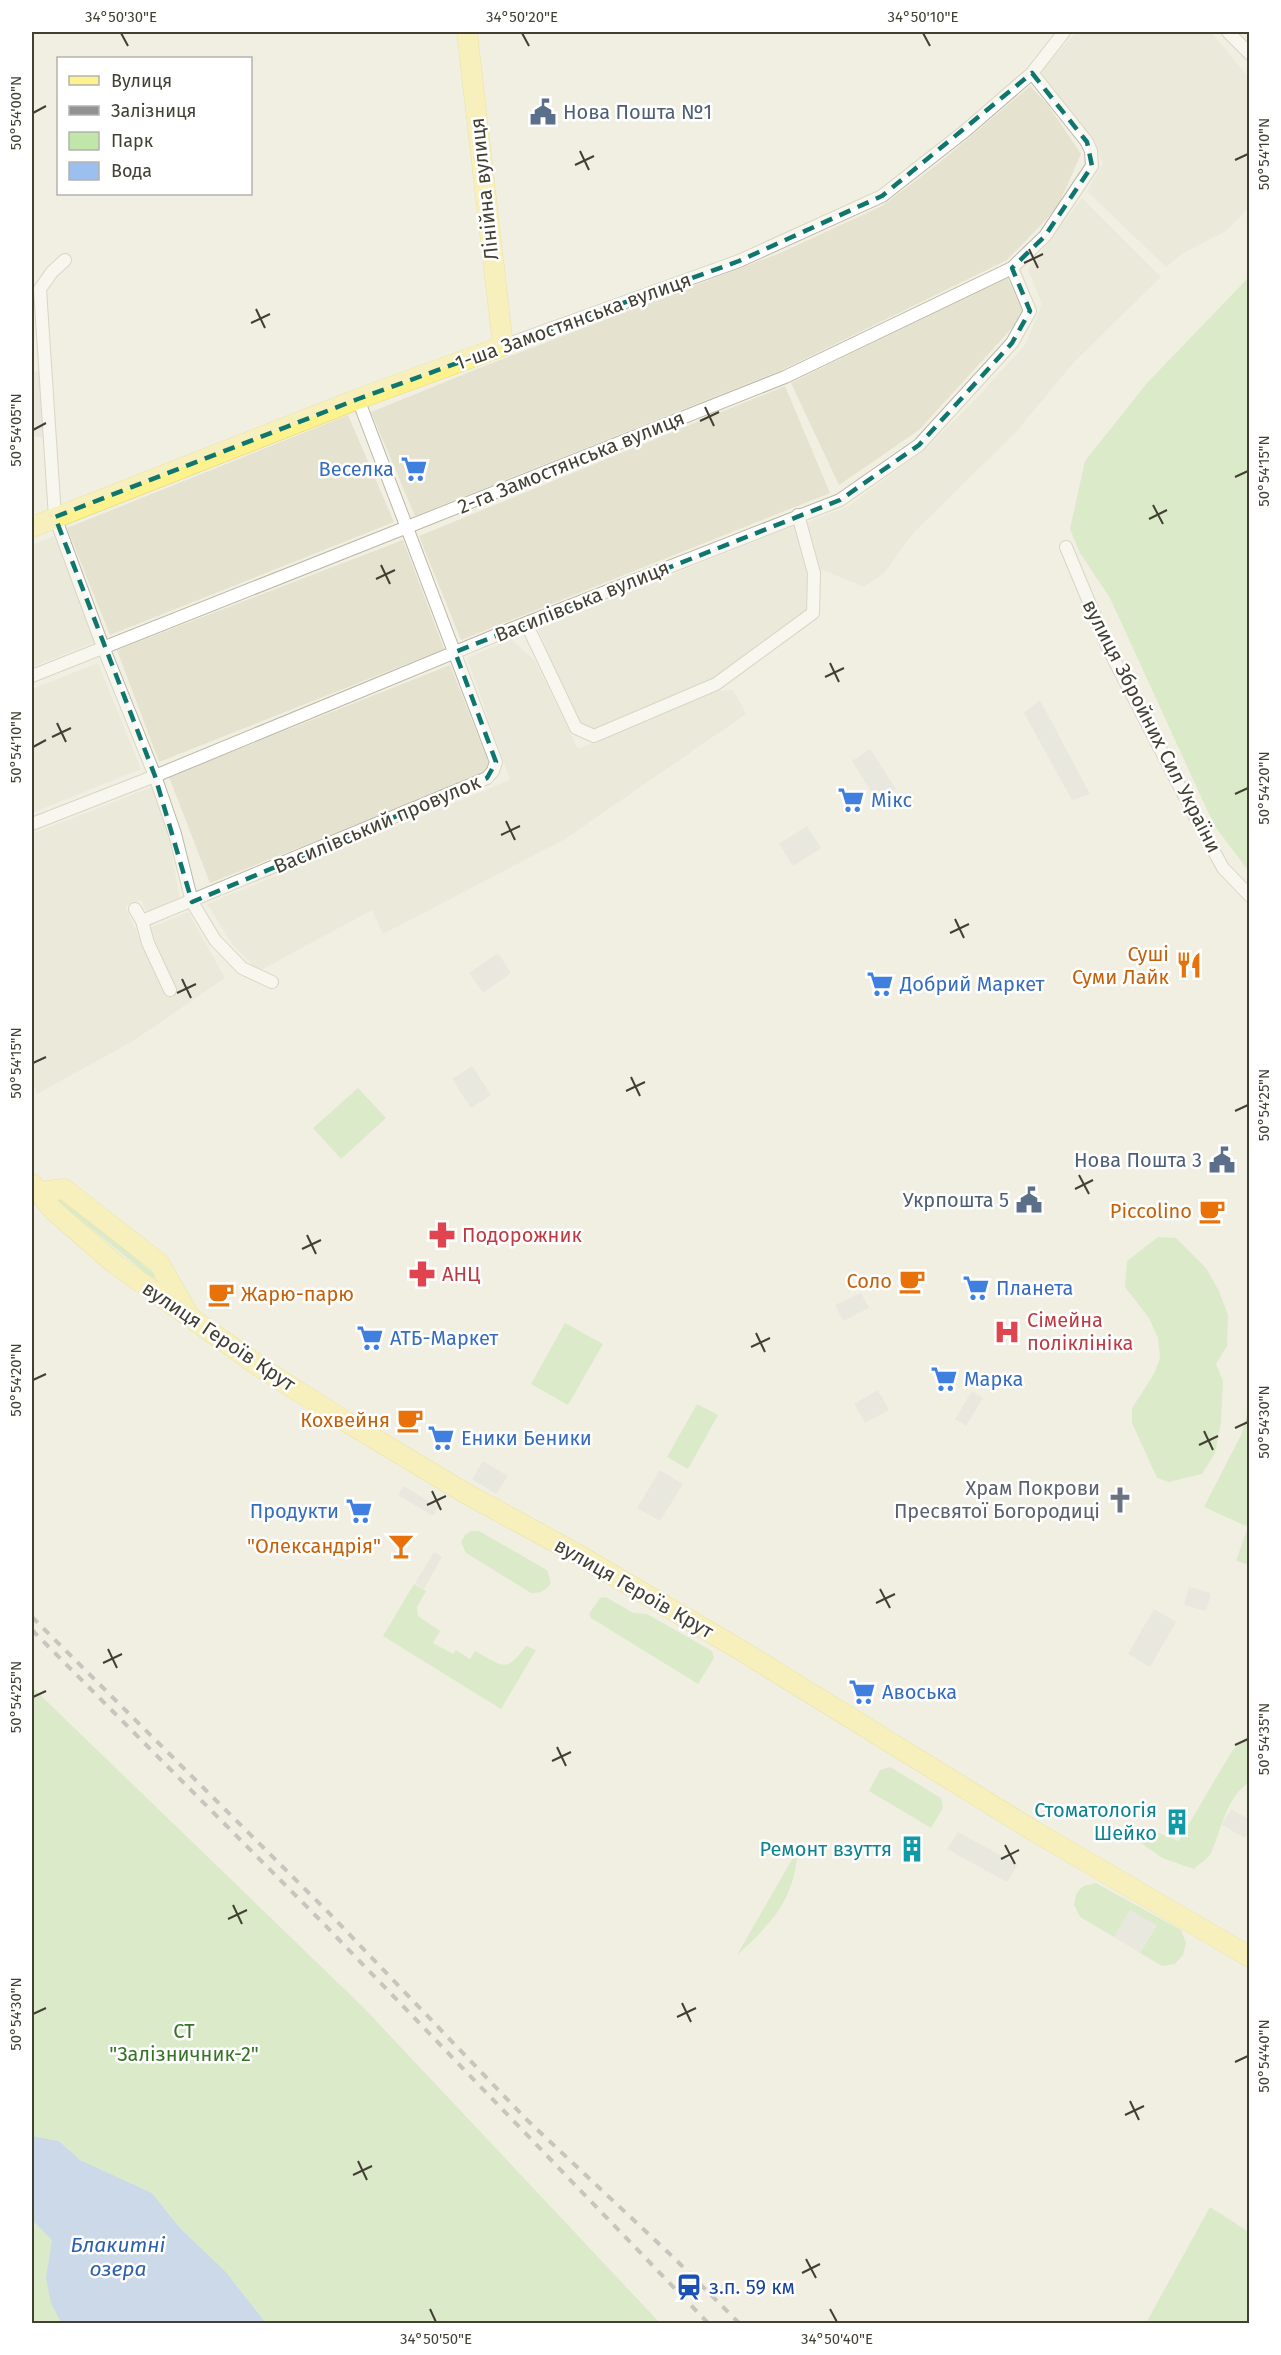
<svg xmlns="http://www.w3.org/2000/svg" width="1281" height="2355" font-family="'Fira Sans',sans-serif">
	<rect width="100%" height="100%" fill="#f1efe2"/>
	<path fill="#e5e2d0" d="M1076,32H1211L1249,78V208L1226,231L1183,253L1166,267L1087,191L1103,163L1092,138L1039,74Z
		M1030,86L1048,105L1081,154L1057,208L1007,260L784,369L415,516L371,412L487,365L780,253L882,206L939,163Z
		M1082,198L1161,277L1074,362L1016,432L914,532L884,573L864,587L818,568L805,523L847,507L924,450L969,406L1025,345L1042,304L1028,269Z
		M1007,277L1024,315L919,430L839,485L791,383Z
		M785,386L830,493L461,640L419,536Z
		M348,415L394,522L110,635L67,528Z
		M795,525L811,592L806,612L712,680L594,729L581,723L565,693L538,629Z
		M54,536L95,642L32,667V545Z
		M403,540L444,649L159,762L117,650Z
		M511,639L535,661L578,749L713,691L733,690L746,714L565,839L383,934L372,910L259,971L232,944L207,904L510,780L467,658Z
		M98,663L141,769L32,813V689Z
		M450,665L490,766L486,774L210,883L169,777Z
		M152,787L169,839L180,900L147,913L141,900L125,906L165,995L176,989L150,928L188,912L225,978L133,1041L37,1094L32,1082V834Z"/>
	<path fill="#c0e6aa" d="M1249,277L1250,867L1247,869L1214,825L1110,598L1080,553L1070,529L1085,461L1147,383Z
		M358,1088L386,1118L341,1159L313,1128Z
		M55,1199H63L156,1275L153,1279Z
		M1158,1237L1176,1238L1206,1268L1219,1291L1228,1315L1227,1346L1216,1364L1223,1381L1221,1423L1215,1453L1202,1474L1169,1482L1157,1478L1132,1423V1408L1154,1374L1160,1358L1158,1338L1149,1318L1125,1287L1127,1261Z
		M565,1323L603,1344L568,1405L531,1384Z
		M697,1404L718,1415L688,1469L667,1457Z
		M1249,1407V1565L1236,1561L1248,1527L1204,1507L1241,1435Z
		M471,1531H479L547,1570L551,1583C545,1591 541,1593 531,1593L466,1553L461,1542L465,1535Z
		M414,1584L426,1591L417,1607L418,1616L440,1631L433,1643L453,1654L456,1650L470,1659L475,1651C503,1666 505,1674 526,1646L536,1650L501,1709L383,1636Z
		M606,1597L633,1613L647,1614L712,1651L714,1658L698,1684L591,1618L589,1614L600,1598Z
		M32,1687L364,2008L660,2323H266L225,2271L180,2228L152,2193L80,2160L59,2141L32,2136Z
		M1249,1735V1783C1227,1795 1221,1831 1211,1853C1208,1859 1199,1864 1194,1869L1162,1858L1140,1842L1141,1826L1179,1841L1232,1751Z
		M890,1767L941,1798L943,1808L931,1828L869,1791L880,1770Z
		M798,1849C794,1900 774,1921 737,1955Z
		M1096,1883L1181,1930L1186,1943L1183,1955L1175,1964L1162,1966L1140,1953L1156,1926L1130,1911L1114,1937L1080,1917L1074,1905L1076,1894L1083,1886Z
		M1210,2207L1249,2232V2323H1146Z
		M32,2220L53,2240L51,2303L61,2323H32Z"/>
	<path fill="#e1e0db" d="M46,370L50,437H32V372Z
		M1040,700L1090,794L1072,800L1024,713Z
		M870,749L896,789L877,801L852,761Z
		M807,826L821,848L793,866L779,844Z
		M498,953L511,973L483,993L469,973Z
		M472,1066L491,1095L471,1108L452,1079Z
		M861,1293L869,1308L843,1321L835,1305Z
		M878,1390L889,1410L865,1423L854,1404Z
		M972,1391L983,1398L966,1426L955,1419Z
		M483,1461L508,1476L496,1494L472,1479Z
		M660,1470L683,1484L660,1521L637,1508Z
		M404,1486L438,1507L433,1516L398,1495Z
		M434,1552L442,1557L424,1589L415,1583Z
		M1189,1587L1211,1593L1206,1611L1184,1605Z
		M1154,1609L1176,1622L1150,1667L1128,1654Z
		M1231,1809L1249,1819V1830L1245,1838L1222,1825Z
		M958,1832L1018,1865L1007,1882L947,1849Z
		M1130,1910L1156,1925L1140,1953L1114,1937Z"/>
	<path fill="#9dbfef" d="M32,2136L59,2141L80,2160L152,2193L180,2228L225,2271L266,2323H61L51,2303L46,2278L52,2240L32,2220Z"/>
	<g fill="none" stroke-linecap="round" stroke-linejoin="round">
		<g stroke="#bcb8a5" stroke-width="14">
			<path id="minor" d="M1228,32L1250,54
				M65,260L52,272L40,289L55,517L103,647L155,776L175,834L192,902L215,940L242,968L272,982
				M503,346L739,261L882,196L965,131L1032,73L1064,32
				M1066,547L1109,650L1198,822L1223,868L1250,896
				M526,623L576,728L594,736L716,684L813,613L814,573L798,515
				M32,676L785,377L1012,268L1045,236L1092,166L1091,151L1087,142L1032,73
				M32,824L155,776L511,629L840,500L919,445L1012,343L1030,311L1012,268
				M135,909L142,921L148,943L170,990
				M142,921L487,778L493,771L496,762L358,399"/>
		</g>
		<g stroke="#e3d35e" stroke-width="21">
			<path id="primary" d="M32,527L358,399L503,346L467,32
				M32,1184L53,1210L115,1264L263,1369L345,1421L465,1493L577,1554L742,1651L1034,1831L1250,1957
				M39,1192L64,1189L159,1263L188,1314"/>
		</g>
		<use href="#minor" stroke="#fff" stroke-width="12"/>
		<use href="#primary" stroke="#fef28e" stroke-width="20"/>
		<path stroke="#929292" stroke-width="4" stroke-dasharray="8 8" stroke-linecap="butt" d="M32,1617L329,1913L527,2120L673,2257L740,2324
			M32,1630L322,1922L709,2324"/>
	</g>
	<path d="M0 0H1281V2355H0ZM1032,73L1087,142L1092,166L1045,236L1012,268L1030,311L1012,343L919,445L840,500L455,652L496,762L487,778L192,902L155,776L55,517L358,399L739,261L882,196Z" fill="#f1efe2" fill-opacity=".55" fill-rule="evenodd"/>
	<path fill="none" stroke="#0f766e" stroke-width="4.5" stroke-dasharray="12 8" stroke-linejoin="round" d="M1032,73L1087,142L1092,166L1045,236L1012,268L1030,311L1012,343L919,445L840,500L455,652L496,762L487,778L192,902L155,776L55,517L358,399L739,261L882,196Z"/>
	<path fill="none" stroke="#423f33" stroke-width="2" d="M121,33L128,46M522,33L529,46M923,33L930,46M33,113L46,106M580,151L589,170M1235,160L1248,154M575,165L594,156M1029,249L1038,268M1024,263L1043,254M256,309L265,328M251,323L270,314M705,407L714,426M700,421L719,412M33,430L46,423M1235,477L1248,471M1153,505L1163,524M1149,519L1167,510M381,565L390,584M376,579L395,570M830,663L839,682M825,677L844,668M57,723L66,742M52,737L71,728M33,747L46,740M1235,794L1248,788M506,821L515,840M501,835L520,826M955,919L964,938M950,933L969,924M182,979L191,998M177,993L196,984M33,1063L46,1057M631,1077L640,1096M626,1091L645,1082M1235,1111L1248,1105M1079,1175L1089,1194M1075,1189L1093,1180M307,1235L316,1254M302,1249L321,1240M756,1333L765,1352M751,1347L770,1338M33,1380L46,1374M1235,1428L1248,1422M1204,1431L1213,1450M1199,1445L1218,1436M432,1491L441,1510M427,1505L446,1496M880,1589L890,1608M876,1603L895,1594M108,1649L117,1668M103,1663L122,1654M33,1697L46,1691M1235,1745L1248,1739M557,1747L566,1766M552,1761L571,1752M1005,1845L1015,1864M1001,1859L1019,1850M233,1905L242,1924M228,1919L247,1910M682,2003L691,2022M33,2014L46,2008M677,2017L696,2008M1235,2062L1248,2056M1130,2101L1139,2120M1125,2115L1144,2106M358,2161L367,2180M353,2175L372,2166M806,2259L816,2278M802,2273L820,2264M430,2309L436,2322M830,2309L837,2322"/>
	<defs>
		<g id="civic-bare" transform="scale(2.07)"><path d="M-.6-6.5H3V-4.5H.6V-3L4-1V1h2V6H-6V1h2V-1L-.6-3ZM-1.2 2.5V6h2.4V2.5Z" fill="#5c6f8a" stroke="#fff" stroke-width="2.5" paint-order="stroke"/></g>
		<g id="supermarket-bare" transform="scale(2.07)"><path d="M-6-5.5h2.5l.6 2H6L4.5 2H-2.5L-4.4-4H-6ZM-1.5 3.2a1.3 1.3 0 1 0 .1 0ZM3 3.2a1.3 1.3 0 1 0 .1 0Z" fill="#3f7fe0" stroke="#fff" stroke-width="2.5" paint-order="stroke"/></g>
		<g id="restaurant-bare" transform="scale(2.07)"><path d="M-5-6h1v4h1v-4h1v4h1v-4h1v5L-1.5 .5V6h-2V.5L-5-1ZM5-6V6H3V1.5H1.5Q1.5-4 5-6Z" fill="#e8710a" stroke="#fff" stroke-width="2.5" paint-order="stroke"/></g>
		<g id="cafe-bare" transform="scale(2.07)"><path d="M-5.5-4.5H6V0H3Q3 3.5 0 3.5H-2.5Q-5.5 3.5-5.5 0ZM3-3.2v2h1.7v-2ZM-6 4.5H4V6H-6Z" fill="#e8710a" stroke="#fff" stroke-width="2.5" paint-order="stroke"/></g>
		<g id="pharmacy-bare" transform="scale(2.07)"><path d="M-2-6h4v4h4v4h-4v4h-4v-4h-4v-4h4Z" fill="#e0444e" stroke="#fff" stroke-width="2.5" paint-order="stroke"/></g>
		<g id="hospital-bare" transform="scale(2.07)"><path d="M-5-5h3v3.5h4V-5h3V5h-3V1.5h-4V5h-3Z" fill="#e0444e" stroke="#fff" stroke-width="2.5" paint-order="stroke"/></g>
		<g id="church-bare" transform="scale(2.07)"><path d="M-1.2-6h2.4v3.5h3.3v2.4h-3.3V6h-2.4V-.1h-3.3v-2.4h3.3Z" fill="#6b7280" stroke="#fff" stroke-width="2.5" paint-order="stroke"/></g>
		<g id="bar-bare" transform="scale(2.07)"><path d="M-6-5H6L.8 .8V4.5H3.5V6h-7V4.5H-.8V.8Z" fill="#e8710a" stroke="#fff" stroke-width="2.5" paint-order="stroke"/></g>
		<g id="building-bare" transform="scale(2.07)"><path d="M-4-6H4V6H1V3H-1V6H-4ZM-2.5-4.3h1.7v1.8h-1.7ZM.8-4.3h1.7v1.8H.8ZM-2.5-1h1.7V.8h-1.7ZM.8-1h1.7V.8H.8Z" fill="#0f9aa8" stroke="#fff" stroke-width="2.5" paint-order="stroke"/></g>
		<g id="station-bare" transform="scale(2.07)"><path d="M-3-6H3Q5-6 5-4V2Q5 4 3 4L4.5 6H3L1.5 4h-3L-3 6H-4.5L-3 4Q-5 4-5 2V-4Q-5-6-3-6ZM-3.5-4v3h7v-3ZM-3.5 1v1.5H-2V1ZM2 1v1.5H3.5V1Z" fill="#1a4fb4" stroke="#fff" stroke-width="2.5" paint-order="stroke"/></g>
	</defs>
	<g fill-rule="evenodd">
		<use href="#civic-bare" x="543" y="112"/>
		<use href="#supermarket-bare" x="414" y="469"/>
		<use href="#supermarket-bare" x="851" y="800"/>
		<use href="#restaurant-bare" x="1189" y="965"/>
		<use href="#supermarket-bare" x="880" y="984"/>
		<use href="#civic-bare" x="1222" y="1160"/>
		<use href="#civic-bare" x="1029" y="1200"/>
		<use href="#cafe-bare" x="1212" y="1211"/>
		<use href="#pharmacy-bare" x="442" y="1235"/>
		<use href="#pharmacy-bare" x="422" y="1274"/>
		<use href="#cafe-bare" x="912" y="1281"/>
		<use href="#supermarket-bare" x="976" y="1288"/>
		<use href="#cafe-bare" x="221" y="1294"/>
		<use href="#hospital-bare" x="1007" y="1332"/>
		<use href="#supermarket-bare" x="370" y="1338"/>
		<use href="#supermarket-bare" x="944" y="1379"/>
		<use href="#cafe-bare" x="410" y="1420"/>
		<use href="#supermarket-bare" x="441" y="1438"/>
		<use href="#church-bare" x="1120" y="1500"/>
		<use href="#supermarket-bare" x="359" y="1511"/>
		<use href="#bar-bare" x="401" y="1546"/>
		<use href="#supermarket-bare" x="862" y="1692"/>
		<use href="#building-bare" x="1177" y="1822"/>
		<use href="#building-bare" x="912" y="1849"/>
		<use href="#station-bare" x="689" y="2287"/>
	</g>
	<g text-anchor="middle" stroke-width="5" stroke-linejoin="round" paint-order="stroke">
		<g font-size="20" fill="#4e5e75" stroke="#fff" text-anchor="end">
			<text x="563" y="119" text-anchor="start">Нова Пошта №1</text>
			<text x="1202" y="1167">Нова Пошта 3</text>
			<text x="1009" y="1207">Укрпошта 5</text>
		</g>
		<g font-size="20" fill="#423f33" stroke="#fff">
			<text transform="translate(484 189) rotate(-96)" y="7">Лінійна вулиця</text>
			<text transform="translate(573 321) rotate(-20)" y="7">1-ша Замостянська вулиця</text>
			<text transform="translate(571 462) rotate(-22)" y="7">2-га Замостянська вулиця</text>
			<text transform="translate(582 601) rotate(-22)" y="7">Василівська вулиця</text>
			<text transform="translate(1152 726) rotate(63)" y="7">вулиця Збройних Сил України</text>
			<text transform="translate(377 824) rotate(-23)" y="7">Василівський провулок</text>
			<text transform="translate(219 1336) rotate(34)" y="7">вулиця Героїв Крут</text>
			<text transform="translate(634 1588) rotate(30)" y="7">вулиця Героїв Крут</text>
		</g>
		<g font-size="20" fill="#366cbe" stroke="#fff" text-anchor="start">
			<text x="394" y="476" text-anchor="end">Веселка</text>
			<text x="871" y="807">Мікс</text>
			<text x="900" y="991">Добрий Маркет</text>
			<text x="996" y="1295">Планета</text>
			<text x="390" y="1345">АТБ-Маркет</text>
			<text x="964" y="1386">Марка</text>
			<text x="461" y="1445">Еники Беники</text>
			<text x="339" y="1518" text-anchor="end">Продукти</text>
			<text x="882" y="1699">Авоська</text>
		</g>
		<g font-size="20" fill="#c56008" stroke="#fff" text-anchor="end">
			<text x="1169" y="961">Суші<tspan x="1169" dy="23">Суми Лайк</tspan></text>
			<text x="1192" y="1218">Piccolino</text>
			<text x="892" y="1288">Соло</text>
			<text x="241" y="1301" text-anchor="start">Жарю-парю</text>
			<text x="390" y="1427">Кохвейня</text>
			<text x="381" y="1553">"Олександрія"</text>
		</g>
		<g font-size="20" fill="#be3a42" stroke="#fff" text-anchor="start">
			<text x="462" y="1242">Подорожник</text>
			<text x="442" y="1281">АНЦ</text>
			<text x="1027" y="1327">Сімейна<tspan x="1027" dy="23">поліклініка</tspan></text>
		</g>
		<g font-size="20" fill="#5b616d" stroke="#fff" text-anchor="end">
			<text x="1100" y="1495">Храм Покрови<tspan x="1100" dy="23">Пресвятої Богородиці</tspan></text>
		</g>
		<g font-size="20" fill="#0d838f" stroke="#fff" text-anchor="end">
			<text x="1157" y="1817">Стоматологія<tspan x="1157" dy="23">Шейко</tspan></text>
			<text x="892" y="1856">Ремонт взуття</text>
		</g>
		<g font-size="20" fill="#367327" stroke="#fff">
			<text x="184" y="2038">СТ<tspan x="184" dy="23">"Залізничник-2"</tspan></text>
		</g>
		<g font-size="20" fill="#164399" stroke="#fff" text-anchor="start">
			<text x="709" y="2294">з.п. 59 км</text>
		</g>
		<g font-size="21" font-style="italic" fill="#2d60ad" stroke="#fff">
			<text x="118" y="2252">Блакитні<tspan x="118" dy="24">озера</tspan></text>
		</g>
	</g>
	<rect width="1281" height="2355" fill="none" stroke="#ffffff" stroke-width="66"/>
	<rect x="57" y="57" width="195" height="138" fill="#ffffff" stroke="#b3b2ad" stroke-width="1.5"/>
	<rect x="69" y="76" width="30" height="9" fill="#fef28e" stroke="#b3b2ad" stroke-width="1.5"/>
	<text x="111" y="87" font-size="18" fill="#423f33">Вулиця</text>
	<rect x="69" y="106" width="30" height="9" fill="#929292" stroke="#b3b2ad" stroke-width="1.5"/>
	<text x="111" y="117" font-size="18" fill="#423f33">Залізниця</text>
	<rect x="69" y="132" width="30" height="18" fill="#c0e6aa" stroke="#b3b2ad" stroke-width="1.5"/>
	<text x="111" y="147" font-size="18" fill="#423f33">Парк</text>
	<rect x="69" y="162" width="30" height="18" fill="#9dbfef" stroke="#b3b2ad" stroke-width="1.5"/>
	<text x="111" y="177" font-size="18" fill="#423f33">Вода</text>
	<rect x="33" y="33" width="1215" height="2289" fill="none" stroke="#423f33" stroke-width="2"/>
	<g font-size="15" text-anchor="middle" fill="#423f33">
		<text x="121" y="22">34°50'30"E</text>
		<text x="522" y="22">34°50'20"E</text>
		<text x="923" y="22">34°50'10"E</text>
		<text transform="translate(16 113) rotate(-90)" y="5">50°54'00"N</text>
		<text transform="translate(1264 154) rotate(-90)" y="5">50°54'10"N</text>
		<text transform="translate(16 430) rotate(-90)" y="5">50°54'05"N</text>
		<text transform="translate(1264 471) rotate(-90)" y="5">50°54'15"N</text>
		<text transform="translate(16 747) rotate(-90)" y="5">50°54'10"N</text>
		<text transform="translate(1264 788) rotate(-90)" y="5">50°54'20"N</text>
		<text transform="translate(16 1063) rotate(-90)" y="5">50°54'15"N</text>
		<text transform="translate(1264 1105) rotate(-90)" y="5">50°54'25"N</text>
		<text transform="translate(16 1380) rotate(-90)" y="5">50°54'20"N</text>
		<text transform="translate(1264 1422) rotate(-90)" y="5">50°54'30"N</text>
		<text transform="translate(16 1697) rotate(-90)" y="5">50°54'25"N</text>
		<text transform="translate(1264 1739) rotate(-90)" y="5">50°54'35"N</text>
		<text transform="translate(16 2014) rotate(-90)" y="5">50°54'30"N</text>
		<text transform="translate(1264 2056) rotate(-90)" y="5">50°54'40"N</text>
		<text x="436" y="2344">34°50'50"E</text>
		<text x="837" y="2344">34°50'40"E</text>
	</g>
</svg>
